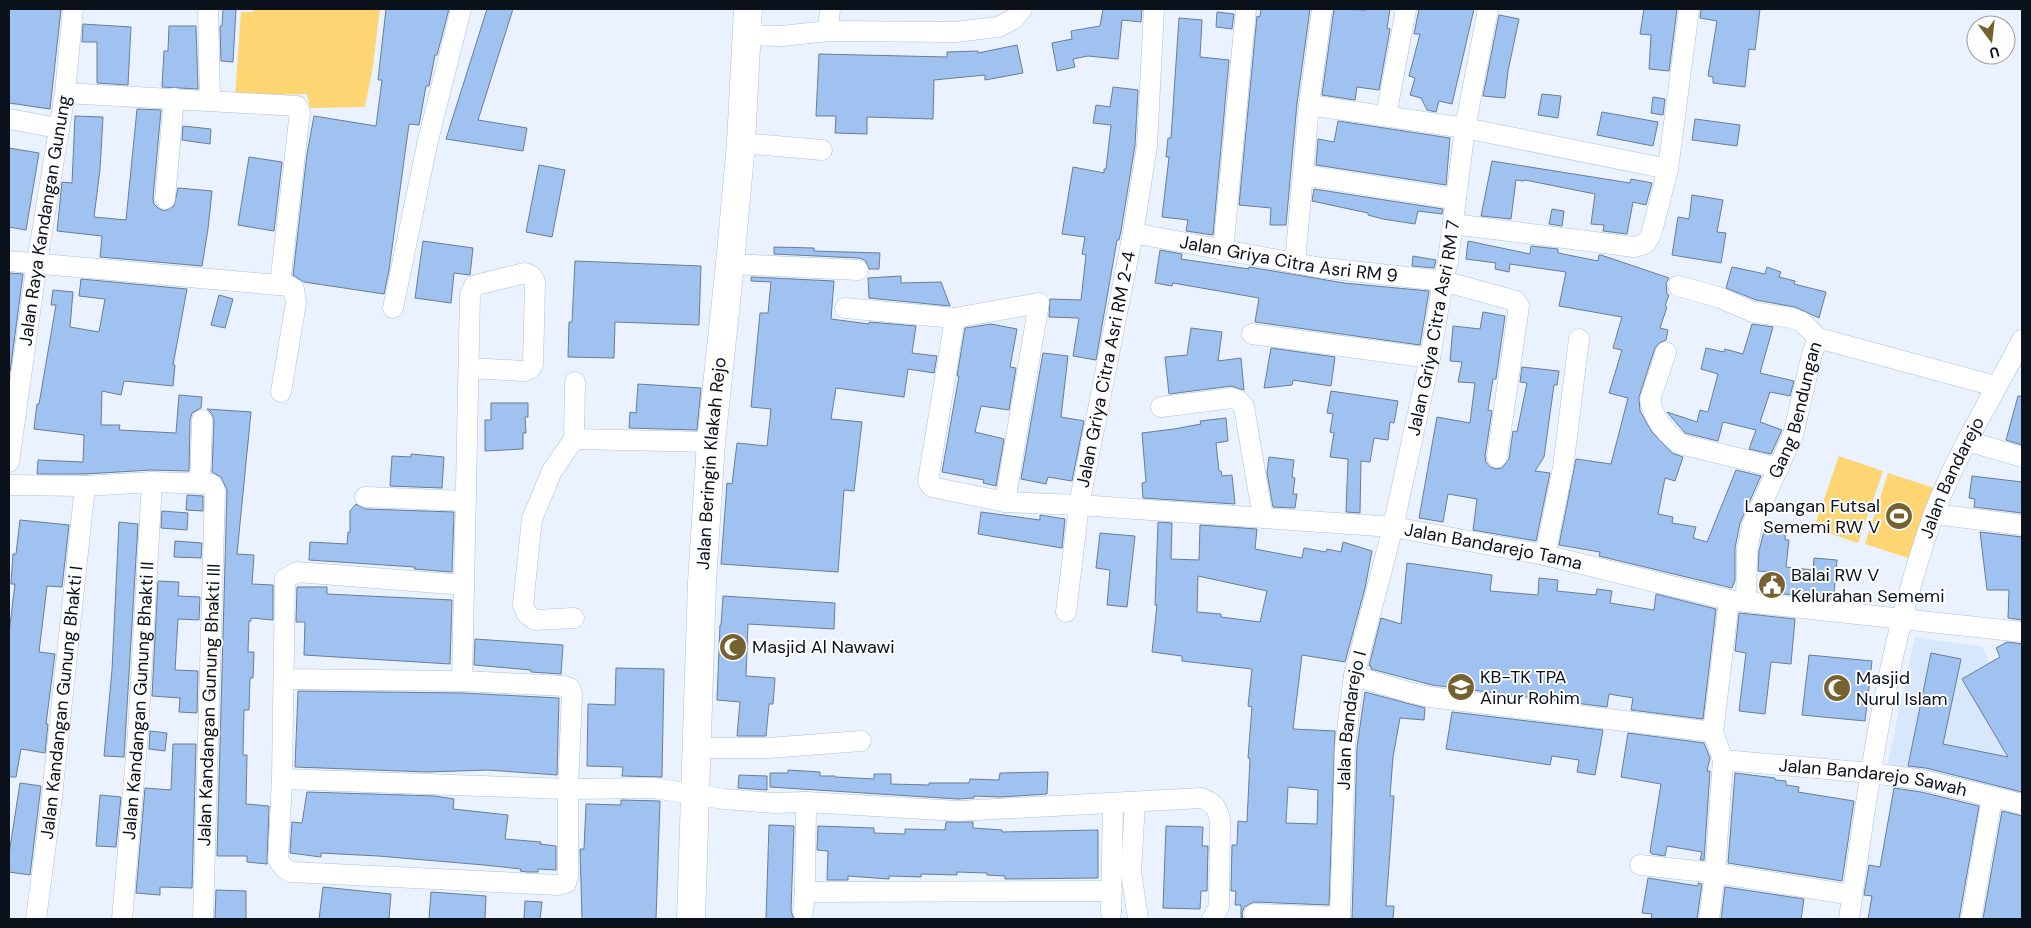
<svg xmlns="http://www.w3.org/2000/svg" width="2031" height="928" font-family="'DM Sans',sans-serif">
	<rect width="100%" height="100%" fill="#e9f2fe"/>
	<path fill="#d7e8fd" d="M1915,637L1982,647L2022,726V797L1887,766Z"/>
	<path fill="#fed573" d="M253,9H380L373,66L365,107L310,108L307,94L235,96L241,12H253Z
		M1839,456L1883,471L1858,543L1814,528Z
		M1888,473L1934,488L1911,559L1865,544Z"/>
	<path fill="#9fc2f1" stroke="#697d98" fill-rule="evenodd" d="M9,9H61L50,109L9,103Z
		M223,9H236L233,62L221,61L220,26H222Z
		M386,9H449L437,55H435L429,86H426L419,125L409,124L389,270L384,294L304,282L293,275L307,154L314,116L376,126L382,80H378Z
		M487,9H513L478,120L527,128L523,151L446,139Z
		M1103,9H1142L1141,22L1122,20L1118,59L1088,56L1073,59L1075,67L1057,71L1052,43L1072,39L1071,31L1100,26Z
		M1261,9H1310L1297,103L1286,225H1270L1271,208L1239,205L1257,16L1260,17Z
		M1334,9L1366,10L1367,9H1390L1387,28L1390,29L1379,90L1357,87L1355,100L1322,95Z
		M1419,9H1474L1452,104L1439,101L1436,112L1427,110L1421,98L1410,95L1415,78L1409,76L1420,34H1414Z
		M1644,9H1677L1669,71L1649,69L1651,35L1640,34Z
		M1701,9H1760L1755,50L1749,49L1745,87L1713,83V77L1708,76L1717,21L1700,18Z
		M1217,12L1234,14L1232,29L1216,27Z
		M1499,15L1519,19L1508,71L1505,98L1483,96Z
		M1179,18L1202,20L1200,57L1229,60L1213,235L1186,231L1188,220L1162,217L1169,157H1166L1168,138H1171Z
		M83,24L131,27L128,85L97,83V42H82Z
		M169,26H196L198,89L162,87L164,51H168Z
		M1017,45L1023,73L985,80V75L934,80L933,119L867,117V134L835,133L836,116H816L819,54L947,57V52L978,51V53Z
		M1113,87L1138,90L1135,145L1121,231L1119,240H1117L1096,360L1073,356L1079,318L1049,317L1050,299L1081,300L1086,255L1082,254L1085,237L1062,234L1073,167L1104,173V169H1106L1111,125L1093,123L1096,105L1110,107Z
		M1542,94L1561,96L1558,118L1538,115Z
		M1653,97L1665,99L1663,115L1651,113Z
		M137,109L161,110L153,198L154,204L158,208L164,211L174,206L178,188L212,191L208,229L202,266L100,257L102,236L57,231L62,182L72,183L75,116L103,117L100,169L94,217L126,220Z
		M1602,112L1658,122L1653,146L1597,135Z
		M1695,119L1740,125L1737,146L1692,140Z
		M1338,121L1450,138L1446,185L1316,165L1318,139L1334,142Z
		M183,126L211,129L210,144L182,140Z
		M9,148L39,153L26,230L9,227Z
		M249,157L282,162L274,231L238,225Z
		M1492,161L1630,183L1631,179L1652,183L1646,205L1633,202L1627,234L1603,231L1604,225L1591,224L1595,194L1525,180L1524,181L1516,180L1511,219L1481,216Z
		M539,165L565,170L552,237L526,232Z
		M1314,189L1443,209L1442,214L1418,211L1415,224L1383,219L1368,215V213L1312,201Z
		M1692,195L1723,200L1717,232L1726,233L1721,263L1672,255L1678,217L1689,219Z
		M1552,209L1564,211L1562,226L1549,224Z
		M423,241L473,248L470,275L454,273L451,303L415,298Z
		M1468,241L1530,254L1531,246L1558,249V253L1598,261L1599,255H1601L1669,278L1666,283L1667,294L1669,295L1665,306L1667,307L1660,328L1668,330L1666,340L1659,343L1655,348L1639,397L1640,411L1652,432L1672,453L1683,457L1675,481L1665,478L1658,514L1673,517L1672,523L1696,527L1693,538L1707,542L1736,470L1761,476L1740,523L1735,548V580L1732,588L1599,556L1600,552L1559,545L1576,459L1611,464L1628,398L1609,393L1622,350L1613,348L1622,317L1559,306L1566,272L1510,264L1509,272L1495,269L1496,263L1466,259Z
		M774,247L814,248V251L880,253L879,269H869L865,260L859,258L774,254Z
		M1160,250L1182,254L1181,259L1249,269V267L1344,283L1429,291L1420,345L1255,322L1259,298L1173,283L1172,286L1155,283Z
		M1413,256L1436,260L1434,268L1412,266Z
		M575,261L701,266L699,325L615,322L614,358L568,357L569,322H572Z
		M1732,267L1765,274L1767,267L1781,272L1779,277L1795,281L1794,284L1826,292L1819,318L1795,307L1756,300L1726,288Z
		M9,273L23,274L10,372H9Z
		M901,276V283L941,282L950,306L869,298L868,278Z
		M751,277L834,281L831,319L869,324V322L916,326L912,353L937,356L934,373L908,369L904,397L836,388L831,419L862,422L854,491L844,490L838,572L721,564L727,483L732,484L737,443L767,446L771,409L751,407L760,313H768L771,282L751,281Z
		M81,279L187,289L173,365H175L173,386L124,381L121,395L102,391L101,425H120L119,430L176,433L179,395L202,397L201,408L192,413L190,420L189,471L151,470L85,474H37L38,460L83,462L84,435L34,429L37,404H39L56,305H51L53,290L73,292L70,327L99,332L105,299L79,296Z
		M219,295L233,299L225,328L211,325Z
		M1483,312L1505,316L1496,379H1493L1488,410L1492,411L1485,456L1486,462L1490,467L1496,469L1502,468L1509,459L1513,431L1517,432L1527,383L1520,382L1522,367L1559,371L1557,385H1554L1544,457L1535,471L1550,473L1536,541L1473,530L1477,499L1448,494L1443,522L1419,518L1437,417L1470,423L1475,383L1458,382L1462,362L1450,361L1453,326L1480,329Z
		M991,324L1017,329L1010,367L1016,368L1009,410L981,406L975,432L1004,439L996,486L983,483L984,480L942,472L959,376H957L965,328Z
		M1752,324L1773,327L1760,373L1794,381L1790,396L1770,392L1760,422L1782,430L1771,454L1749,449L1756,430L1723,422L1718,441L1685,433L1667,412L1697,422L1700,410L1708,412L1718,374L1701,369L1706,348L1724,352L1725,349L1743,354Z
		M1191,328L1222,332L1218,361L1241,358L1244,390L1231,386L1169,394L1165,357L1187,355Z
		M1271,348L1335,357L1331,386L1293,380L1292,385L1264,388Z
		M1043,353L1068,356L1061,417L1084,421L1072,481L1048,477L1046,484L1021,479Z
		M638,384L701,388L697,430L629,428L630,412L636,413Z
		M1331,391L1398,401L1394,423L1390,422L1388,440L1374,438L1370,462L1361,461L1360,513L1346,512L1348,459L1330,457L1334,433L1330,432L1333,414L1327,413Z
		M2018,396H2022V445L2006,440Z
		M491,403H528V417H525L526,433H523V449L485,451V420H491Z
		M207,409L251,412L237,554L254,555L252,584L273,585V620L251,618V621H249L248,652H254L253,678H250L249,710H244L243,755H247L246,804L269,806L267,864L247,862V856H217L227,490L221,477L212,472L214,420L212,414Z
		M1226,418L1228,441L1216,443L1219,471H1221L1222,476L1232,475L1235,504L1143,498L1142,483L1146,482L1142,433L1174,429L1201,424L1200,421Z
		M411,454L444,457L442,488L390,486L392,456L411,457Z
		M1269,457L1294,460L1292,477L1295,478L1293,494H1297L1295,508L1273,507L1267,473Z
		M1972,476L2022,482V513L1974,507L1975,499L1969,498Z
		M187,495L203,496V511L186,510Z
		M356,504L365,509L454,512L452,572L414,569L415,567L309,560L310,542L347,544L348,532L350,533V511Z
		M162,511L188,513L187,530L161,528Z
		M981,512L1040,520V515L1065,519L1062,548L978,534Z
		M20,520L69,525L62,587L47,586L39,652L55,654L46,724H48L45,753L21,749L16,777H9V633L15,584H11L13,554H16Z
		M119,522L138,524L124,757L104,756L112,670Z
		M1158,522L1172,523L1171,559L1199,560L1200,525L1257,529L1255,549L1302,558L1304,548L1326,552L1327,549L1341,552L1343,542L1372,551L1365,588L1345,662L1302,655L1293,729L1335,731L1329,905L1254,902L1244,907L1242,913L1243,919H1241V905H1235L1236,891H1231L1232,845H1237L1238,821L1247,822L1250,759L1248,758L1252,707L1248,706L1252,669L1182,661V656L1152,652L1157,605H1155ZM1198,576L1267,591L1260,622L1221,617V614L1197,612ZM1288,787L1318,790L1317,824L1286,823Z
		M1766,523L1786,525L1785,540H1789L1786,567L1813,570L1814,558L1837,560L1834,593L1839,594V600L1767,592L1769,572L1758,571L1759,551Z
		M1980,532L2022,537V620L2008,618L2009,590H1987Z
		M1100,533L1135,536L1127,607L1107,605L1110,570L1096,568Z
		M175,541L202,543L201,558L174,557Z
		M1407,563L1492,575L1490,591L1538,595L1539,578L1558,580L1557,591L1596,595L1597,589L1612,591L1610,603L1654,610L1656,594L1716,609L1703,719L1631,710L1633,698L1609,694L1607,707L1432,685L1371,669V666H1369L1381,618L1401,624Z
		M158,581L179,582L178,596L200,597L199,620L178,619L175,670L198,671L197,713L179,712L180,698L152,696Z
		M297,587H327V594L452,600L450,664L304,655L305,622H296Z
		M723,596L835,603L834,629L748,624L746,676L775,678L773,704H769L766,736H737L740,702L717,700L720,625H721Z
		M1739,613L1795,619L1791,664L1771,662L1765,714L1739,711L1746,653L1735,651Z
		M475,639L563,645L561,674L531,672V670L474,665Z
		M2007,642L2022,644V792L1926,768L1908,766L1931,653L1961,659L1943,744L2008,757L1962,679L2000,657L1996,648Z
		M1809,655L1872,661L1865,721L1802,715Z
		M616,668L664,669L662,777L622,776L623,767L587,766L588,704L615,705Z
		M298,691L462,693L559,698L557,775L488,770L427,772L295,767Z
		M1365,692L1425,708L1424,720L1400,718L1393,757L1390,796H1394L1386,906H1394L1393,919H1352L1357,747Z
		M1452,712L1603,730L1595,775L1577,772L1579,760L1552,756L1550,765L1446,749Z
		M150,731L167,733L165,751L149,749Z
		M1628,733L1704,743L1710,758L1707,771H1710L1704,860H1700L1702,852L1667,846L1665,856L1652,854L1650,852L1661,784L1621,777Z
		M173,744H196L192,888L160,887V895L136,893L145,788L171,790Z
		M788,770L820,772V776H835V777L874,779V774H891V784L929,785V783H969L970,779L999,780L1000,773L1048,772L1047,794L1000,797L974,796V798L958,799L770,787V773H788Z
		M1735,773L1775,778V780L1786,781V785L1799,787L1798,792L1854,801L1842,881L1728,863Z
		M739,775L767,776V790L738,788Z
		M20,783L41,786L30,875L9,872V854Z
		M1894,788L1921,792L1979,806L1959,919H1868L1872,896L1864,895L1869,865L1880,867Z
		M307,792L435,796L454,799L453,809L508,815L505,839L541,842L540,844L556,846V870L538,869V872H527L520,871L521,869L484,865L378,856L321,853V857L290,853L292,822L302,823Z
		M100,795L121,797L116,847L96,846Z
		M621,800L660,801L656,919H582L580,849H584L586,804L621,805Z
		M2002,811L2022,816V919H1983Z
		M946,822H973V828L1002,830V832L1098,830V878L1005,879V876L987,875V873L957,872V875L921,874V877L889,876V879L848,876V880H827L828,851L817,850L818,826L874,828V833L905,834V829L945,830Z
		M769,825L794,826L791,911L794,919H766Z
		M1166,826L1203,827L1202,846H1208L1207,891H1201L1200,909L1163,908Z
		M1648,878L1698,886V883L1702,884L1697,919H1651L1652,914L1642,913Z
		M323,887L391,894L389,919H319Z
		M1725,887L1804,899L1801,919H1721Z
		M216,890L246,891V919H215Z
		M431,892L486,896L485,919H429Z
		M525,901L542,902L540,919H524Z"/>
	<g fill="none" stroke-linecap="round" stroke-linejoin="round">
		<g stroke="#acc1de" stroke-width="21">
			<g id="street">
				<path d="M208,9L210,99"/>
				<path d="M828,31L830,9"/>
				<path d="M747,35L782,36L828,31L955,32L998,27L1014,19L1022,9"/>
				<path d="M65,93L297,106L300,112L280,284"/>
				<path d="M1309,105L1465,128L1668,169"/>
				<path d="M1386,116L1406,9"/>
				<path d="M9,119L58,128"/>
				<path d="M741,143L822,150"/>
				<path d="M1303,175L1456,199"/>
				<path d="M165,199L174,98"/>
				<path d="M1453,224L1634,247L1645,244L1651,235L1668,169L1689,9"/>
				<path id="s1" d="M1133,233L1316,267L1443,281L1516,301L1519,306L1497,457"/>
				<path d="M1223,251L1246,9"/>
				<path d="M9,261L289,286L294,289L296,303L281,392"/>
				<path d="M1295,263L1309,105L1322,9"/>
				<path d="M730,264L858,270"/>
				<path d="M1678,286L1718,297L1753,312L1791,318L1802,322L1818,338"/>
				<path d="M393,308L428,140L461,9"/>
				<path d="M845,308L955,318L1039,303L1005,502"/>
				<path id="s2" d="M955,318L928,481L932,487L1005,502L1079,505L1393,527L1545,555L1729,600L2022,632"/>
				<path d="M1252,334L1430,358"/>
				<path d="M1666,352L1650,400C1653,418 1666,433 1680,444L1779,468"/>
				<path d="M1161,407L1232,398L1238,400L1244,407L1263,518"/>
				<path d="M574,439L575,382"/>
				<path d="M1967,441L2022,457"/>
				<path id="s3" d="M9,462L37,262L65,93L73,9"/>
				<path d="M200,484L202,420"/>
				<path d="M9,485L85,486L152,482L211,484L215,490L203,919"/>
				<path d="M365,497L466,501"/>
				<path d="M1934,514L2022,525"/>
				<path d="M1545,555L1563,468L1579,339"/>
				<path id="s4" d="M1746,602L1747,550L1752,525L1793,435L1812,354L1818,338L1995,386"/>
				<path id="s5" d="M1066,612L1079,505L1133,233L1147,146L1154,9"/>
				<path d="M574,618L535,620L527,614L523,605L532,519L552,471L574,439L711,442"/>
				<path d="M1354,676L1408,692L1430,697L1713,732"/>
				<path d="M284,679L462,681L564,686L570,688L572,695L568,789V876L566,883L559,885L291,872L284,868L278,860L282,779L285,579L297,572L464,585"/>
				<path d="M462,681L470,295L474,286L480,284L525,273C531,275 533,276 535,283L533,364L530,369L524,371L469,368"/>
				<path d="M695,748H768L861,741"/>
				<path id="s6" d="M1723,760L1871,773L1923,780L2022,804"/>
				<path d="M282,779L568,789L654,788L724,799L774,803L806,802L958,811L1201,798C1214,803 1217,807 1220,820L1219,907L1212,919"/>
				<path d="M1135,802L1131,872L1138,919"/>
				<path d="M1640,865L1715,873L1852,895"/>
				<path d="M805,892L1112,891"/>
				<path d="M803,912L805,892L806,802"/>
				<path d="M1111,913L1113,804"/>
				<path d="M1254,914L1340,917"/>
				<path id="s7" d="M36,919L51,805L85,486"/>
				<path id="s8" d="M122,919L138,733L152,482"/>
				<path id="s9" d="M1340,919L1345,746L1354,676L1393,527L1430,358L1443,281L1448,261L1465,128L1488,9"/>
				<path d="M1709,919L1715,873L1723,760L1713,732L1729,600"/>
				<path id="s10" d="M1849,919C1868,784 1887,645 1933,516C1956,454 1992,398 2022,340"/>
				<path d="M1971,919L1992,798"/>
			</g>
		</g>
		<g stroke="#acc1de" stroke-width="29">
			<g id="secondary">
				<path id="s11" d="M691,919L702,582L711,442L730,264L741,143L748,9"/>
			</g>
		</g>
		<use href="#street" stroke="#fff" stroke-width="20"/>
		<use href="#secondary" stroke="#fff" stroke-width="28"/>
	</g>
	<defs>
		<g id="stadium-disc" transform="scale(1.4375)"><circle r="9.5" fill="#766231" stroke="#fefefe"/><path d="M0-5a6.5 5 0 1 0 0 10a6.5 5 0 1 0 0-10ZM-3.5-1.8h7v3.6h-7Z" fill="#fff"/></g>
		<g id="civic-disc" transform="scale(1.4375)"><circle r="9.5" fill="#766231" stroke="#fefefe"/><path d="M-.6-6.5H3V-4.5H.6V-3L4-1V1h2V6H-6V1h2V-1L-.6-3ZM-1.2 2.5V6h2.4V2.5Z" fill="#fff"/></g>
		<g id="mosque-disc" transform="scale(1.4375)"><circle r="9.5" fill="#766231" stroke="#fefefe"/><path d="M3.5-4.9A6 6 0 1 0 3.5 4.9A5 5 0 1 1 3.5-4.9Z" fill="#fff"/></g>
		<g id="school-disc" transform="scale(1.4375)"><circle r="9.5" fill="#766231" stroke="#fefefe"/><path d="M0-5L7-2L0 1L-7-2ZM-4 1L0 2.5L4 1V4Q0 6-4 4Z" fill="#fff"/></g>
	</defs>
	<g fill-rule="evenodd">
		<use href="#stadium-disc" x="1899" y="516"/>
		<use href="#civic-disc" x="1772" y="585"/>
		<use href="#mosque-disc" x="733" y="647"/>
		<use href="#school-disc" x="1461" y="687"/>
		<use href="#mosque-disc" x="1837" y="688"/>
	</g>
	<g text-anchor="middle" stroke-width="4" stroke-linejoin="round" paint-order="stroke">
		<g font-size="18" fill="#0a111b" stroke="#fefefe">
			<text dy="6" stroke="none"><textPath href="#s3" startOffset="244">Jalan Raya Kandangan Gunung</textPath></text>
			<text dy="6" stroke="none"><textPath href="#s1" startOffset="158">Jalan Griya Citra Asri RM 9</textPath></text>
			<text dy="6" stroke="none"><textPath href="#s9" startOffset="601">Jalan Griya Citra Asri RM 7</textPath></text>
			<text dy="6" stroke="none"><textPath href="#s5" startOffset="246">Jalan Griya Citra Asri RM 2-4</textPath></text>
			<text dy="6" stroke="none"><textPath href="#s4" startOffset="201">Gang Bendungan</textPath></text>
			<text dy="6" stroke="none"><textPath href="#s11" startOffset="456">Jalan Beringin Klakah Rejo</textPath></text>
			<text dy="6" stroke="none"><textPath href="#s10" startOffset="455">Jalan Bandarejo</textPath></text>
			<text dy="6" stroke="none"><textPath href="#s2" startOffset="738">Jalan Bandarejo Tama</textPath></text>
			<text dy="6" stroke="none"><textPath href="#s8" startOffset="219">Jalan Kandangan Gunung Bhakti II</textPath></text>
			<text dy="6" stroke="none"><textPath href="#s7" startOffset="218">Jalan Kandangan Gunung Bhakti I</textPath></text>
			<text transform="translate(209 705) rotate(-88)" y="6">Jalan Kandangan Gunung Bhakti III</text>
			<text dy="6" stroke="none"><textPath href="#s9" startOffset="199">Jalan Bandarejo I</textPath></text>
			<text dy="6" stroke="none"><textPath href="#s6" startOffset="151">Jalan Bandarejo Sawah</textPath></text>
		</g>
		<g font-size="18" fill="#0a111b" stroke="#fefefe" text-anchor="start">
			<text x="1880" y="512" text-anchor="end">Lapangan Futsal<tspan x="1880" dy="21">Sememi RW V</tspan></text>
			<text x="1791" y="581">Balai RW V<tspan x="1791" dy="21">Kelurahan Sememi</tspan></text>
			<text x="752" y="653">Masjid Al Nawawi</text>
			<text x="1480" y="683">KB-TK TPA<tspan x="1480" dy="21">Ainur Rohim</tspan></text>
			<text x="1856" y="684">Masjid<tspan x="1856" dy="21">Nurul Islam</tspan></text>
		</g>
	</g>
	<rect width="2031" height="928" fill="none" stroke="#0a111b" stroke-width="20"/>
	<g transform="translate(1991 40) rotate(165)"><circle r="24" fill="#fefefe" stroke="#9c9fa3"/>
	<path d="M0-4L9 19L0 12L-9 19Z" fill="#766231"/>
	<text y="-8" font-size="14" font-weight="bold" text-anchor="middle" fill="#0a111b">U</text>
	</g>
</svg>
